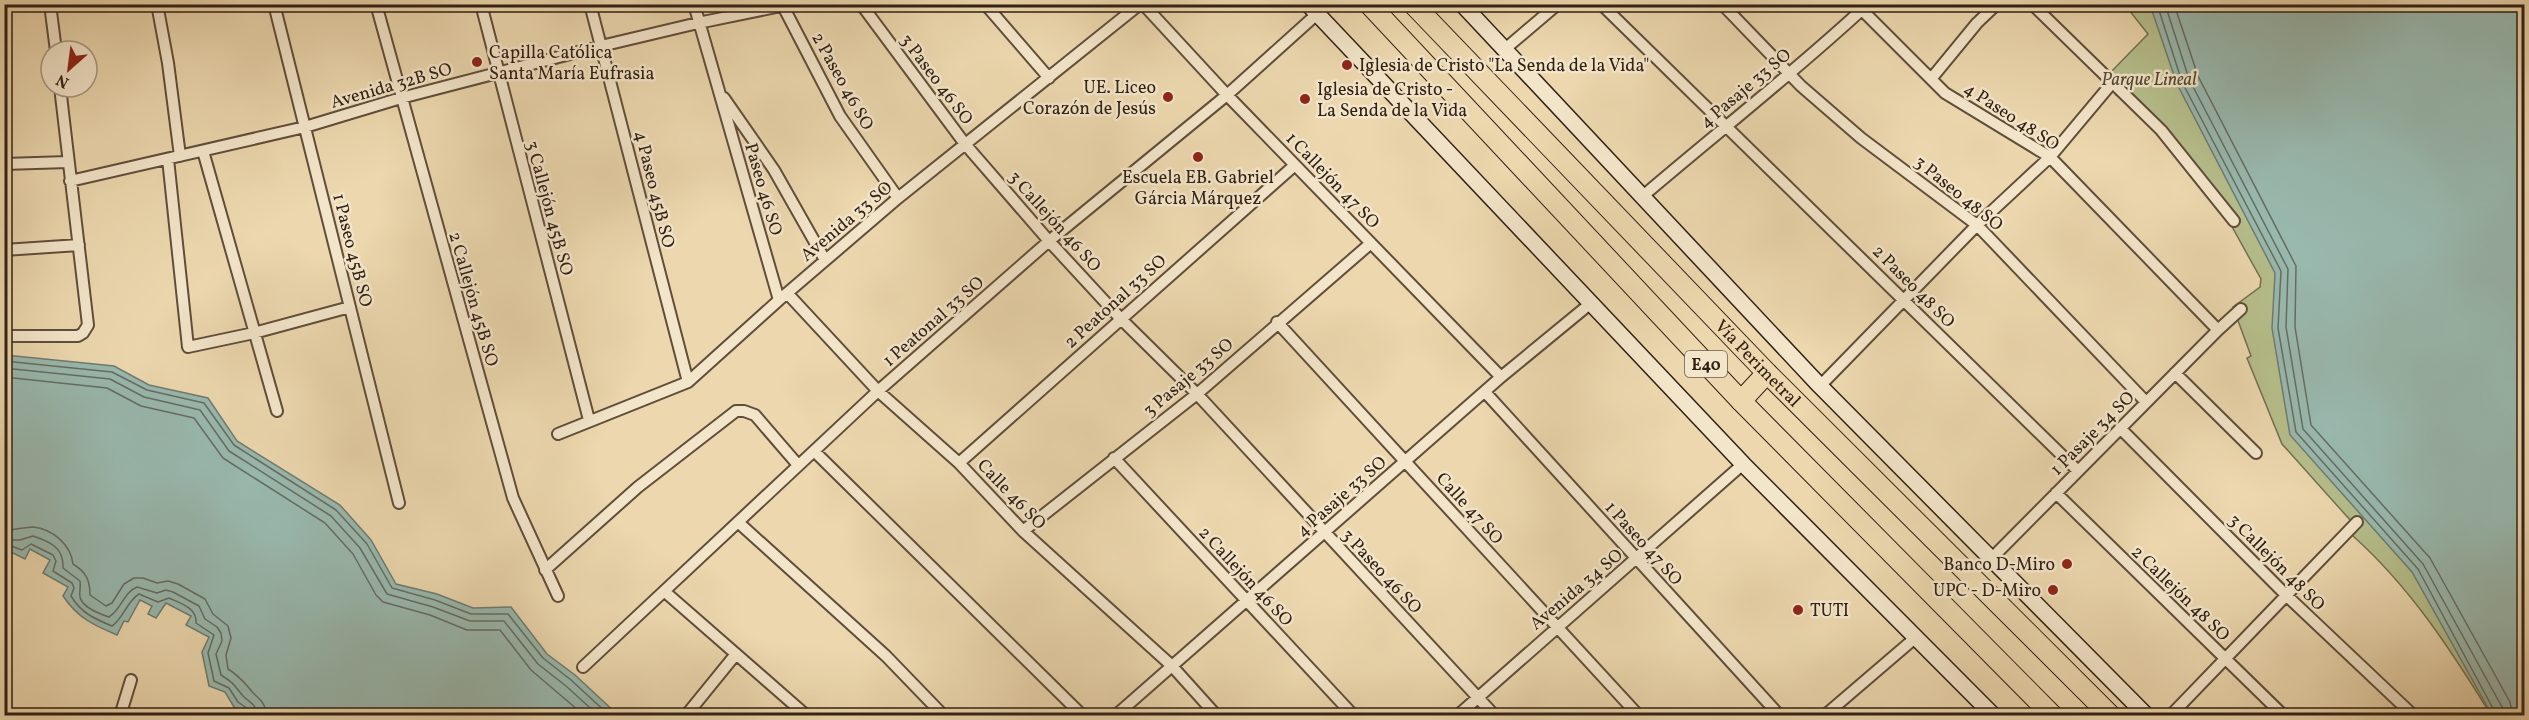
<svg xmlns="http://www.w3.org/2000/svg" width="2529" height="720" font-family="Vollkorn,serif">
	<rect width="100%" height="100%" fill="#ecd7ae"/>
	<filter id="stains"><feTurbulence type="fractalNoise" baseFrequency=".00333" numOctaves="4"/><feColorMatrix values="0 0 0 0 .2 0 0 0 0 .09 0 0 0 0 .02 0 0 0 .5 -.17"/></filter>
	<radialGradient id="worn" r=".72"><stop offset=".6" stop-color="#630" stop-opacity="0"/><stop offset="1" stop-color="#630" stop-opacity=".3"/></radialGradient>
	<path fill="#b6bf8c" stroke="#747050" stroke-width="1.5" d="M2125,5H2155L2523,715H2491C2451,650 2410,587 2353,536L2354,529L2351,521L2282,444L2247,358L2251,356L2233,307L2260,287L2261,279L2231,225L2160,125L2116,95L2119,86L2109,74L2148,34Z"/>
	<path fill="#99b9af" stroke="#6f7c71" stroke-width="1.5" d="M2150,5H2524V715H2492L2412,572L2290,435L2272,328L2275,273L2177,84Z
		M5,355L114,366L149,385L208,398L237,441L340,505L371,540L396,584L437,594L473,608L511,607L547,654L575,675L618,715H248L234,707L225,692L209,686L202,652L209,637L186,625L191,616L166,603L156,618L148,614L152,606L140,600L128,622L124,621L117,635C93,625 78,618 63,596L68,587L43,573L50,560L30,549L25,559L11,552L5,560Z"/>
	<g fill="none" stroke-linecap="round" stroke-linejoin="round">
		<path stroke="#656d62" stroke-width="1.5" d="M2157,4L2182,82L2281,271L2278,328L2296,432L2418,569L2497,716
			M2165,4L2189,79L2288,269L2286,327L2303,429L2423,564L2502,707L2504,716
			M2174,4L2198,76L2296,266L2295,327L2311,425L2430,558L2510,702L2513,716
			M4,361L112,372L147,390L204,403L234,445L336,510L367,544L392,588L435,600L471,614H508L543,658L571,680L610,716
			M4,368L110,379L144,397L200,410L229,451L331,516L360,548L387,594L433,607L470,621H504L538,664L566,686L599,716
			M4,377L107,388L141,406L194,418L223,458L325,523L353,554L376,595L383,602L430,615L467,630H500L531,670L585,716
			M4,531C11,530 28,527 33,527C53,529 71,545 73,564C86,572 90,580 90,595L106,606L112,603L124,584L134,578H143L157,583L168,581L178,584L205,599L213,614L228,626L231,638L226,655L228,669C238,675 242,680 249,688C257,699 266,700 266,716
			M4,540H20L33,536C51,542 64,548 63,568L80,581C81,587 79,592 80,597C82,607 100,614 109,617C121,610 124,592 137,587L157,593L166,590L173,592L199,606L205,619L217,627L221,633L222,641L216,654L221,675C235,684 233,684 243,696C250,703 257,704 257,716
			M4,551L11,546L22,550L31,544L53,555L56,561L53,571L72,583L74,588L71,596C81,613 95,619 112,626C123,619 127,601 139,594L158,602L169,598C182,604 197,608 196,623L214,635L208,653L214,681L229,688L238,702L248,709L250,716"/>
		<g stroke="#604e3a" stroke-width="14">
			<path id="street" d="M50,4L56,51
				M157,4L168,63L180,156
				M274,4L399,503
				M376,4L513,498L558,596
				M481,4L589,420
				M590,4L688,382
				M694,4L779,300
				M861,4L965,144L1049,241L1120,318L1197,394L1495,716
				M985,4L1049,78
				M1143,4L1227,95L1501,377
				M1601,4L2078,471
				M1722,4L1801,86L1861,138L1977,225L2146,402
				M1856,4L1945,93L2050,157L2218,330
				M2032,4L2161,130L2234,221
				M783,6L840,116L898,198
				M1505,49L1558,4
				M1931,79L1977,23L1997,4
				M724,98L774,170L825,260
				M203,151L277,411
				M168,159L188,347L254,333L350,307
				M4,164L68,162
				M70,181L305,127L401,98L601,46L698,23L791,4
				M1643,196C1718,132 1796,71 1868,4
				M4,250L79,245
				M787,293L878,391L959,463L1023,531L1172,666L1217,716
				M1277,322L1639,716
				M4,336H78L83,333L88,325L60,87
				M2175,373L2256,453
				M1820,386L1977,225L2050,157L2112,83
				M1485,392L1780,716
				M2120,428L2286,595L2414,716
				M558,434L688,382L779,300L898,198L1140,4
				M814,451L1083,716
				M1114,458L1354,716
				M959,463L1295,165
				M2056,493L2284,716
				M739,523L886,656L944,716
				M1023,531L1197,394L1371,243
				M1991,559L2218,330L2241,309
				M545,570L638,487L736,411H744L755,415L798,465
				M664,591L807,716
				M583,667L878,391L1049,241L1227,95L1317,14
				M688,713L736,654
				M120,716L131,680
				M1115,716L1501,377L1591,303
				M1457,716L1743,464
				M1824,716L1915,638
				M2170,716L2357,522"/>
		</g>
		<g stroke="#312114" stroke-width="18">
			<path id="secondary" d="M1308,4L1743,464L1994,716
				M1462,4L1820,386L2147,716"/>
		</g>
		<g stroke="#312114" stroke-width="22">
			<g id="highway">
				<path d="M1369,4L1741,401L2053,716"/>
				<path id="s1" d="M1413,4L1767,373L2111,716"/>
				<path d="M1741,401L1767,373"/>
			</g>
		</g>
		<use href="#street" stroke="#f3e5ca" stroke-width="10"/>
		<use href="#secondary" stroke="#f3e5ca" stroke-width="15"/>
		<use href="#highway" stroke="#ecd7ae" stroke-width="20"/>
	</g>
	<g fill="#8f2418" stroke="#f3e5ca" stroke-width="2">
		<circle cx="477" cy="62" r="6"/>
		<circle cx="1347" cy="65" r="6"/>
		<circle cx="1168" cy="97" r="6"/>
		<circle cx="1305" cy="99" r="6"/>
		<circle cx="1198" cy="157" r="6"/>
		<circle cx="2067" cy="564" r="6"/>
		<circle cx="2053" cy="590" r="6"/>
		<circle cx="1798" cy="610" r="6"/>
	</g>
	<g text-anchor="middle" stroke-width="5" stroke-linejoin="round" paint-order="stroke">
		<rect fill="#f3e5ca" stroke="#6b5c4b" stroke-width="1.5" x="1685" y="351" width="42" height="26" rx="4.5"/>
		<g font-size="16" font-weight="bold" fill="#312114">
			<text x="1706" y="370">E40</text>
		</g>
		<g font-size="18" fill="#312114" stroke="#f3e5ca" text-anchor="start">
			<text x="489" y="58">Capilla Católica<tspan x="489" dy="21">Santa María Eufrasia</tspan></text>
			<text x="1359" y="71">Iglesia de Cristo "La Senda de la Vida"</text>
			<text x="1156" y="93" text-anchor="end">UE. Liceo<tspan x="1156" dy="21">Corazón de Jesús</tspan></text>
			<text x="1317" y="95">Iglesia de Cristo -<tspan x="1317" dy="21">La Senda de la Vida</tspan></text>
			<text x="1198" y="183" text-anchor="middle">Escuela EB. Gabriel<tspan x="1198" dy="21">Gárcia Márquez</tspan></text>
			<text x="2055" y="570" text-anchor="end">Banco D-Miro</text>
			<text x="2041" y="596" text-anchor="end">UPC - D-Miro</text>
			<text x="1810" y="616">TUTI</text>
		</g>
		<g font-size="18" fill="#312114" stroke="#f3e5ca">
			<text transform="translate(937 79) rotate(53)" y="6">3 Paseo 46 SO</text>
			<text transform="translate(843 81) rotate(61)" y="6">2 Paseo 46 SO</text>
			<text transform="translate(391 85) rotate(-16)" y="6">Avenida 32B SO</text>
			<text transform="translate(1745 88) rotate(-40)" y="6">4 Pasaje 33 SO</text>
			<text transform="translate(2012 116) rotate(33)" y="6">4 Paseo 48 SO</text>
			<text transform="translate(1333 180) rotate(46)" y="6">1 Callejón 47 SO</text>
			<text transform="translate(655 189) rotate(76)" y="6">4 Paseo 45B SO</text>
			<text transform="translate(764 189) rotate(74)" y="6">Paseo 46 SO</text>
			<text transform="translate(1959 193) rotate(39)" y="6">3 Paseo 48 SO</text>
			<text transform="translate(550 208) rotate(75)" y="6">3 Callejón 45B SO</text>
			<text transform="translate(846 221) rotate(-40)" y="6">Avenida 33 SO</text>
			<text transform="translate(1055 221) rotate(48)" y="6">3 Callejón 46 SO</text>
			<text transform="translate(353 250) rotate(76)" y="6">1 Paseo 45B SO</text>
			<text transform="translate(1914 286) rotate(45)" y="6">2 Paseo 48 SO</text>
			<text transform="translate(474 299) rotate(74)" y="6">2 Callejón 45B SO</text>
			<text transform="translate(1115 301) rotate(-42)" y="6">2 Peatonal 33 SO</text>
			<text transform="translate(933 321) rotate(-41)" y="6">1 Peatonal 33 SO</text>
			<text dy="6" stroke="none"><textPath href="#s1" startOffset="498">Vía Perimetral</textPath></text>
			<text transform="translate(1188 377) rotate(-40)" y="6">3 Pasaje 33 SO</text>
			<text transform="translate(2092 433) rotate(-45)" y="6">1 Pasaje 34 SO</text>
			<text transform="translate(1012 494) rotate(46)" y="6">Calle 46 SO</text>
			<text transform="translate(1341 496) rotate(-41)" y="6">4 Pasaje 33 SO</text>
			<text transform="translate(1470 508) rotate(48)" y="6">Calle 47 SO</text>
			<text transform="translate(1644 543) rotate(48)" y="6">1 Paseo 47 SO</text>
			<text transform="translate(2277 562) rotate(45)" y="6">3 Callejón 48 SO</text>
			<text transform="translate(1382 571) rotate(47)" y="6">3 Paseo 46 SO</text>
			<text transform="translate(1246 576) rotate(47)" y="6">2 Callejón 46 SO</text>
			<text transform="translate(1576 589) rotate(-40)" y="6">Avenida 34 SO</text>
			<text transform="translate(2181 593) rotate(44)" y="6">2 Callejón 48 SO</text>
		</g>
		<g font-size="18" font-style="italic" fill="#524832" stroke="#f3e5ca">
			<text x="2149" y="85">Parque Lineal</text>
		</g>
	</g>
	<rect width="2529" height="720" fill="none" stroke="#ecd7ae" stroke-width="24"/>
	<rect x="6" y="6" width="2517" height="708" fill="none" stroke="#312114" stroke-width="3"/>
	<rect x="12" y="12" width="2505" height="696" fill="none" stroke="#312114" stroke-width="1.5"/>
	<g transform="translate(69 69) rotate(208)"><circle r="28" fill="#f3e5ca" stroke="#a59781" stroke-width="1.5"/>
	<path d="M0-4.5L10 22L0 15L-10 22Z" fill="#8f2418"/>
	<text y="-9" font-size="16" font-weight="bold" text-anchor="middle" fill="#312114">N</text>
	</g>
	<rect width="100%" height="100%" filter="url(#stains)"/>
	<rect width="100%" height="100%" fill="url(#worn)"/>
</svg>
